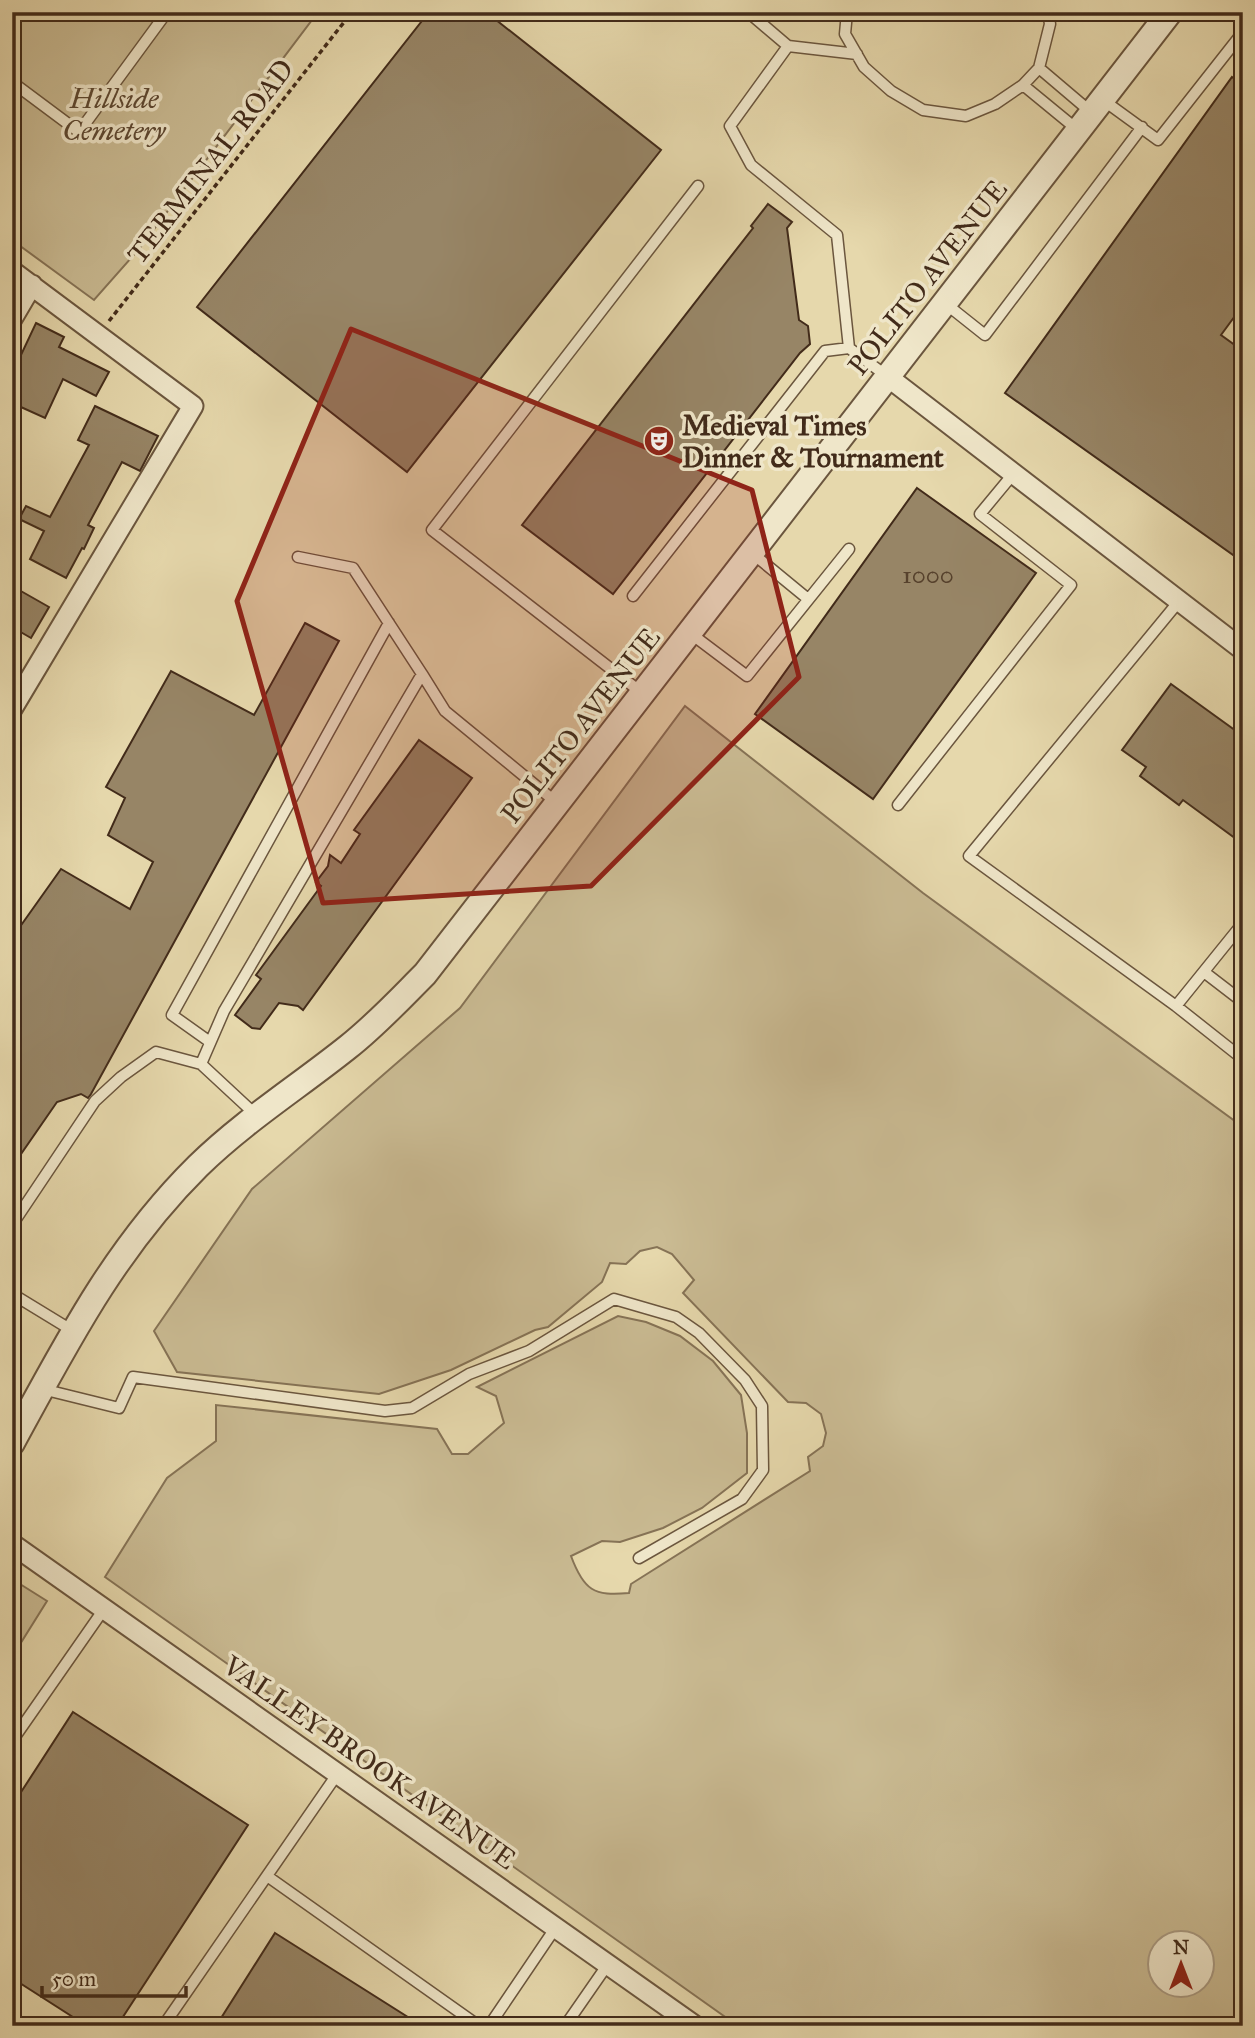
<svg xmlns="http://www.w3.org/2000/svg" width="1255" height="2038" font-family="'IM FELL Great Primer',serif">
	<rect width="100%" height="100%" fill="#e6d8ac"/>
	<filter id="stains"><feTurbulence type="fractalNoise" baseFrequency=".00286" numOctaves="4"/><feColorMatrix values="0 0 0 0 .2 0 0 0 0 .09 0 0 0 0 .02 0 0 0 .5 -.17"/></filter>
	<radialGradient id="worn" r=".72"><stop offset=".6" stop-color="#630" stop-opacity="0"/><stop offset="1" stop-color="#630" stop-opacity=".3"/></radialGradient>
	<path fill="#cabb93" stroke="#867356" stroke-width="2" fill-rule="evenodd" d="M12,12H318L139,249L94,300L12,240Z
		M685,706L923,893L1243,1127V2026H738L105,1577L167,1478L216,1441V1405L437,1429L452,1454H468L504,1423L496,1396L477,1387L618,1316L646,1322L680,1336L713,1361L741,1395L747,1433V1473L702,1508L663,1528L620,1542L602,1541L571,1556C584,1591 594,1596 629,1593L631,1584L810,1471L808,1457L823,1446L826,1433L821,1414L806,1403L788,1402L683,1293L694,1280L672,1254L657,1247L640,1251L626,1264L610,1263L602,1282L548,1327L535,1330L451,1370L379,1394L177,1372L154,1331L252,1189L460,1008ZM1160,1944H1202V1986H1160Z
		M12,1579L47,1601L12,1657Z"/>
	<path fill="#978566" stroke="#422b1a" stroke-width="2" d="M429,12H486L661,150L407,472L197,307Z
		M1232,77L1243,85V305L1221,335L1243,351V562L1005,393Z
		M768,204L792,222L787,228L799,320L808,326L810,344L800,353L613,594L522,525L753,228L751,226Z
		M36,323L64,337L59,347L109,372L96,396L63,379L45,418L12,403V374Z
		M95,406L158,436L140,471L122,462L88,525L94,528L84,549L82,548L66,578L30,559L44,531L19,519L26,506L50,517L89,445L78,440Z
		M917,488L1036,573L873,799L755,714Z
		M12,586L49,607L31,638L12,627Z
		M305,623L339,641L91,1094L88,1098L81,1094L57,1102L12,1167V938L61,869L130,909L153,862L108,835L125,798L106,787L171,671L254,715Z
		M1171,684L1243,736V844L1183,800L1179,805L1140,776L1146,767L1122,750Z
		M419,740L472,778L303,1010L298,1006L279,1003L260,1029L252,1028L235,1015L261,979L256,975L321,886L316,882L328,866L330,855L341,863L360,834L354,830Z
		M73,1712L248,1825L117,2026H87L12,1978V1806Z
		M275,1933L422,2026H216Z"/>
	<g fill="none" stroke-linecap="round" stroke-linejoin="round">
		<g stroke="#6b563e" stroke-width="13">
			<path id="service" d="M748,12L788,46L730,126L751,165L837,235L849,348L888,377
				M847,12L845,34L864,67L891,91L923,110L966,116L995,104L1023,85L1039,68L1050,24L1048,12
				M788,46L857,54
				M1039,68L1092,113
				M12,82L79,132L167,12
				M1023,85L1079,131
				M1103,100L1158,140L1243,32
				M946,304L985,335L1142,127
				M752,553L808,599
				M633,596L825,351L849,348
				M1180,600L969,856L1176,1006L1243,923
				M690,633L747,676L849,549
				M422,674L445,711L557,803
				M642,693L432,530L698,186
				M898,805L1071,585L980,514L1014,473
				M1204,972L1243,1002
				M1176,1006L1243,1059
				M210,1042L172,1015L389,623
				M256,1115L201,1064L224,1011L422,674L353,568L298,557
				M12,1225L95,1101L121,1077L156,1052L201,1064
				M12,1291L14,1295L73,1331
				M42,1389L119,1408L133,1377L385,1411L412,1408L469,1374L529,1351L614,1299L676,1317L699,1333L745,1380L762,1406L763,1470L742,1499L639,1558
				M12,1741L104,1609
				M267,1876L479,2026
				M167,2026L168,2019L338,1773
				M489,2026L556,1927
				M565,2026L608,1964"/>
		</g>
		<g stroke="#6b563e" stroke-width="23">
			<path id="minor" d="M12,271L193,406L12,709
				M12,319L32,285
				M888,377L1243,650
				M12,1544L695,2026"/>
		</g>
		<g stroke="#6b563e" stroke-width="28">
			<path id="tertiary" d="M12,1443C67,1342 115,1248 198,1166C244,1121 298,1087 348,1047C376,1025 400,999 425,974L1170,12"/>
		</g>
		<path stroke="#422b1a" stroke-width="3.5" stroke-dasharray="5 3.5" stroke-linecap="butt" d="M109,321L352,12"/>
		<use href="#service" stroke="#efe6c9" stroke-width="10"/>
		<use href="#minor" stroke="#efe6c9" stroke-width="19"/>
		<use href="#tertiary" stroke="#efe6c9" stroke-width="24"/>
	</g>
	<path fill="#8f2418" fill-opacity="0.2" stroke="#8f2418" stroke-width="5" stroke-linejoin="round" d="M351,329L752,490L799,677L591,886L323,903L237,601Z"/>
	<defs>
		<g id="theatre-disc" transform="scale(1.575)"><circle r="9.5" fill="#8f2418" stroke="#efe6c9"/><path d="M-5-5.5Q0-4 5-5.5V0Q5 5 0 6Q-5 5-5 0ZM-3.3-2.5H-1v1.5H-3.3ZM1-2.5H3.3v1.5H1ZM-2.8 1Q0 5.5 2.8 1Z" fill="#fff"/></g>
	</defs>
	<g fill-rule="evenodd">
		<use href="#theatre-disc" x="659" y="441"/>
	</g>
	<g text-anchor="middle" stroke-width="7" stroke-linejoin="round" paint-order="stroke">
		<g font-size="24" fill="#57422d">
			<text x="928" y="583">1000</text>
		</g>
		<g font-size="28" font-style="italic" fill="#5d4832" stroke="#efe6c9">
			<text x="114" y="108">Hillside<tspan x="114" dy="32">Cemetery</tspan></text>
		</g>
		<g font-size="28" fill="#422b1a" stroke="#efe6c9">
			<text transform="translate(210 161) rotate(-52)" y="10">TERMINAL ROAD</text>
			<text transform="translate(927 277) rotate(-52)" y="10">POLITO AVENUE</text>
			<text transform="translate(580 725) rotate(-52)" y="10">POLITO AVENUE</text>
			<text transform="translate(370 1762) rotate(35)" y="10">VALLEY BROOK AVENUE</text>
		</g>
		<g font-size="28" font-weight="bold" fill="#422b1a" stroke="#efe6c9" text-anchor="start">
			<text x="682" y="435">Medieval Times<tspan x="682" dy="32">Dinner &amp; Tournament</tspan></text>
		</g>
	</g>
	<rect width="1255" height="2038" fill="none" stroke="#e6d8ac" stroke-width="42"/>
	<rect x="14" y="14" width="1227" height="2010" fill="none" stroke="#422b1a" stroke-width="3.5"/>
	<rect x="21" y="21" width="1213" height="1996" fill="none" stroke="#422b1a" stroke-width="2"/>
	<g transform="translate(1181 1964)"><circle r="33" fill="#efe6c9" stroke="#aa9b83" stroke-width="2"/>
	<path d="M0-5L12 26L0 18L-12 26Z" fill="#8f2418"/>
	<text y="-10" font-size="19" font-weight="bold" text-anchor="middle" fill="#422b1a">N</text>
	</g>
	<path d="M42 1986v10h144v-10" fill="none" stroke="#422b1a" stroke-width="3.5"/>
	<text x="52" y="1986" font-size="21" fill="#422b1a" stroke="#efe6c9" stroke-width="5" paint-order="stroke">50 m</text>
	<rect width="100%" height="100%" filter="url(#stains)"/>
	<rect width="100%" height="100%" fill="url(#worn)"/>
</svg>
